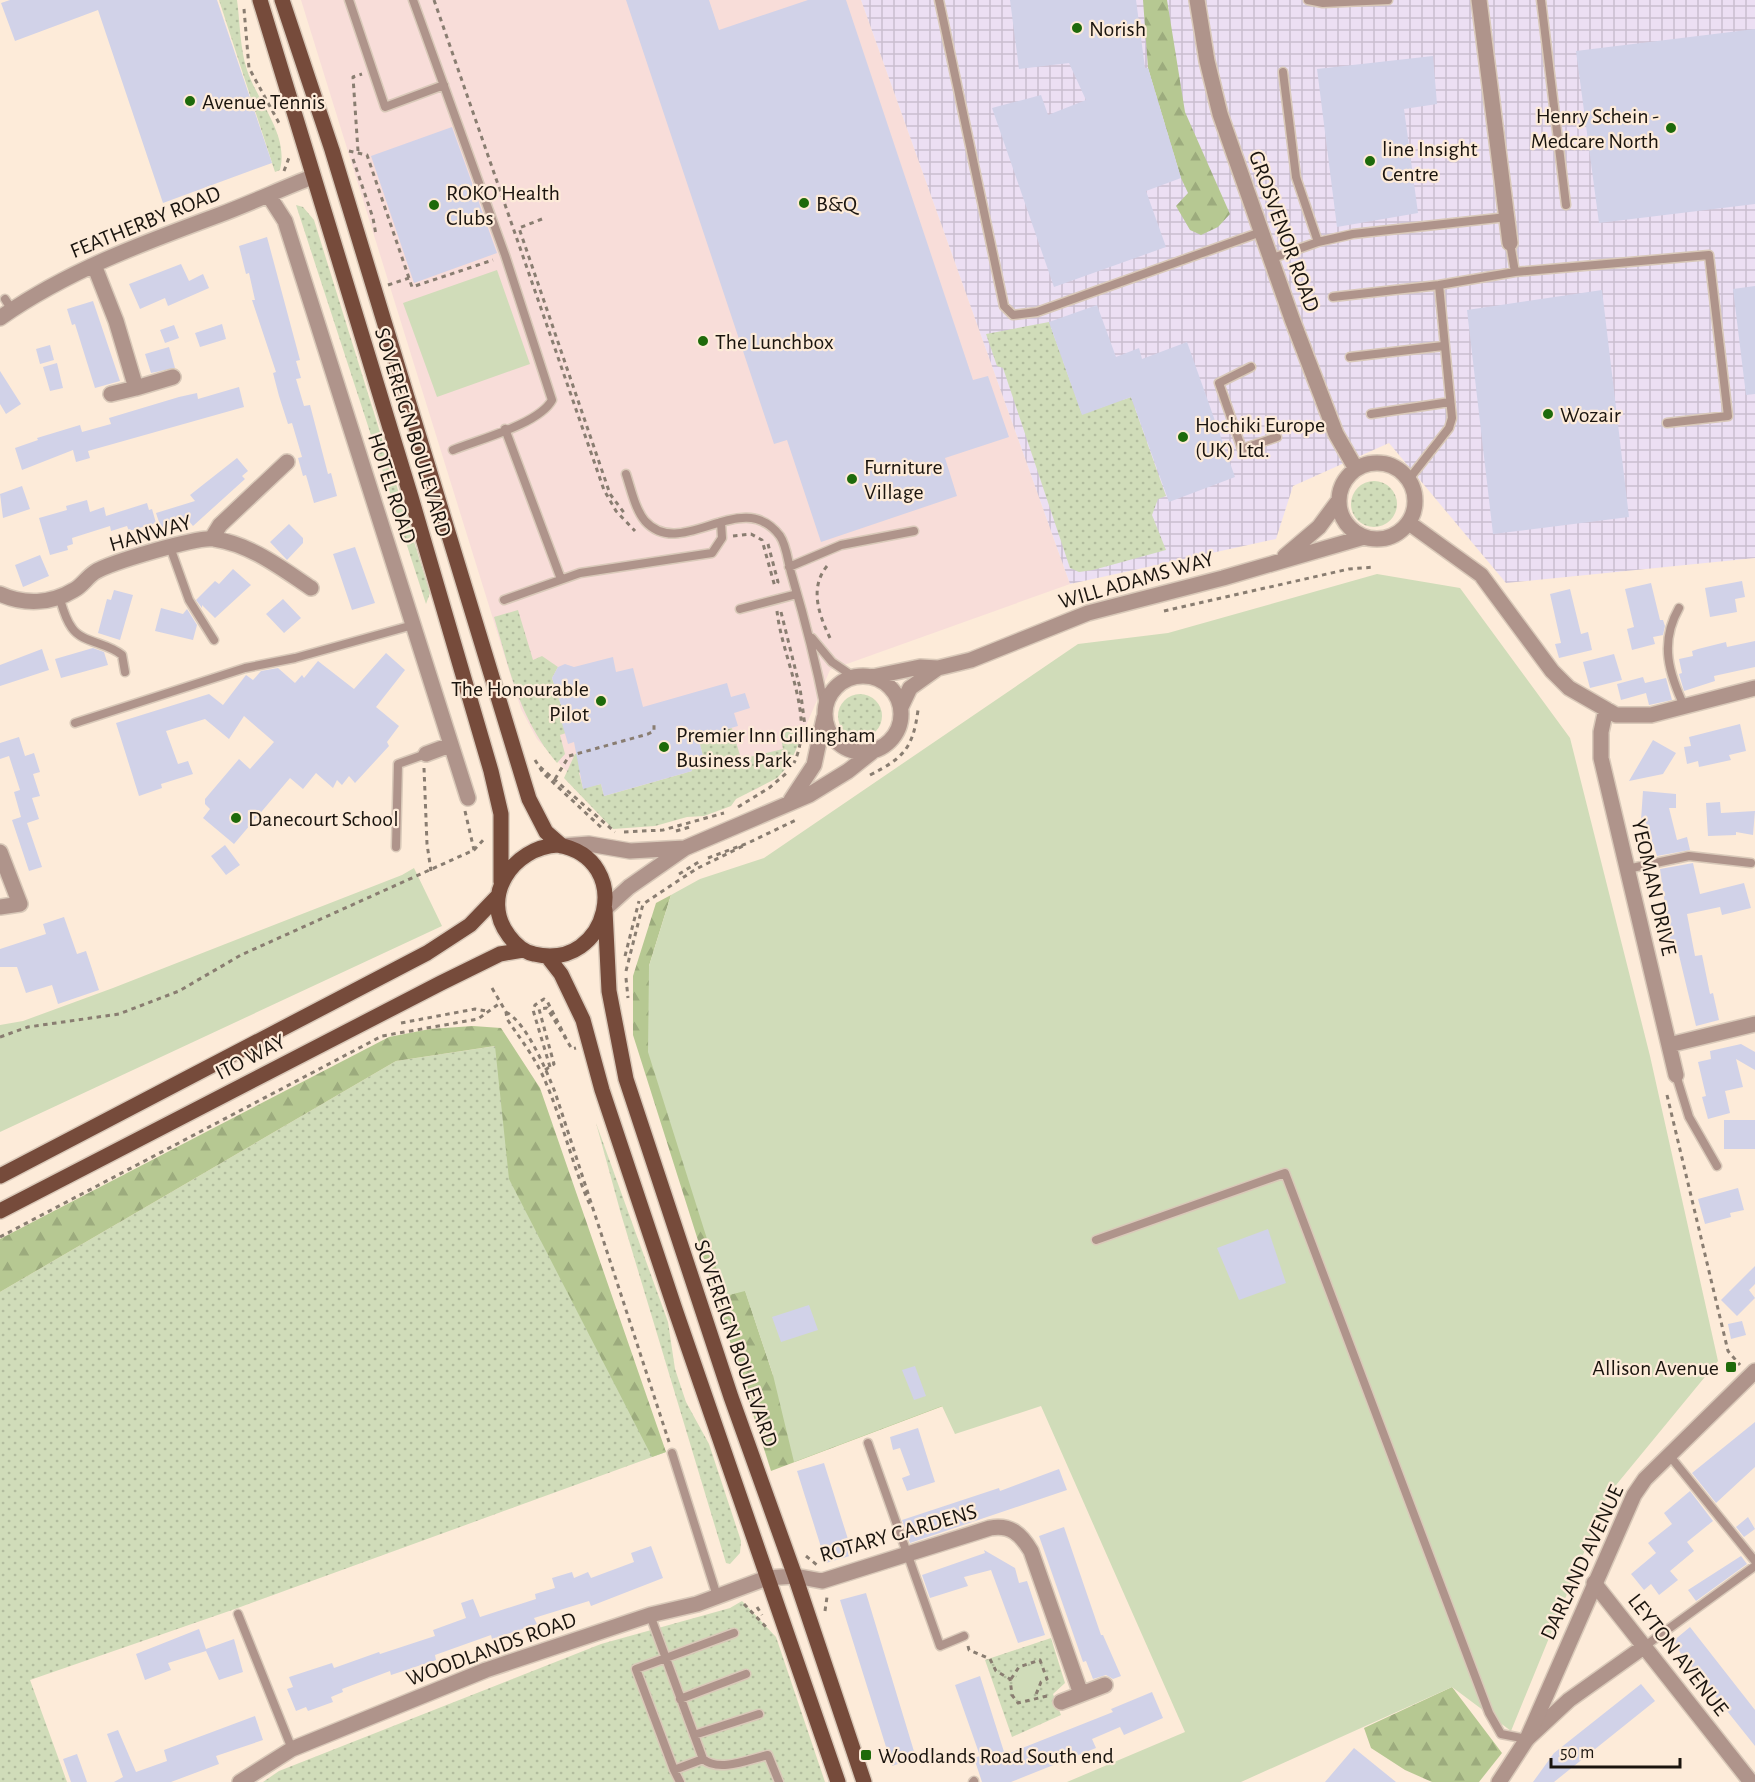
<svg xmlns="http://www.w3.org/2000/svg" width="1755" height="1782" font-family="'Alegreya Sans',sans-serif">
	<defs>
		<pattern id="industrial-grid" width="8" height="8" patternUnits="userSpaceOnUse" patternTransform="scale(1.5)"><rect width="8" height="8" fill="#ecdff3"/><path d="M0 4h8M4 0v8" fill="none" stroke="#cabecf"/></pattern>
		<pattern id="grass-dots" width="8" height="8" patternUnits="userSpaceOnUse" patternTransform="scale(1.5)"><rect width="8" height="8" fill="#d0dcb9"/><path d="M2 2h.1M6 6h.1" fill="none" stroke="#b2bc9e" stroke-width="1.8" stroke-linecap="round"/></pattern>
		<pattern id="forest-firs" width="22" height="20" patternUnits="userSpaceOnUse" patternTransform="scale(1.5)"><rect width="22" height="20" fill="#b6c892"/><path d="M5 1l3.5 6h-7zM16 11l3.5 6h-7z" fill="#9cab7d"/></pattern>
	</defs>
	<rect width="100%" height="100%" fill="#fdebd9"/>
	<path fill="#f8ddd9" d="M301,0H861L1070,584L830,670L789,765L757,789L619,828L537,739L521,709Z"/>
	<path fill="url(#industrial-grid)" d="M861,0H1755V558L1506,583L1389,443L1293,486L1276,539L1070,584Z"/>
	<path fill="url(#grass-dots)" d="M219,0H237C240,22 240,49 247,70C258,103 289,134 280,170L275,172Z
		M296,205L303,207L314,220L430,593L426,604Z
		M1049,322L1082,414L1131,397L1166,496L1158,499L1152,515L1166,550L1093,570L1079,572L1070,568L1003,368L997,366L986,334Z
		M1351 504a23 23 0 1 1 46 0a23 23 0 1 1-46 0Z
		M518,610L533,660L542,656L558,667L552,678L562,708L558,710L561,722L569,732L560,735L565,754L557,763C519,718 510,671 494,617Z
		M838 716a22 22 0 1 1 44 0a22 22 0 1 1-44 0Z
		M732,728L741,759L783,749L780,732L798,728L799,743L789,765L777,778L736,799L731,806L704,816L687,817L655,826L613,829L564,778L575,754L592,750L597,767L579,773L583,788L601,784L604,796L692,771L689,760L703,756L698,737Z
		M496,1046L666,1452L235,1609L30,1680L67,1782H0V1292L396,1061Z
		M596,1123L668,1322L675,1369L686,1402L709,1444L741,1541L740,1553L730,1564L726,1563L621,1214Z
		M742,1601L776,1637L825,1782H263L279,1771L601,1644L730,1608Z
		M1051,1638L1065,1683L1053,1694L1061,1715L1012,1737L985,1660Z"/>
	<path fill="url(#forest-firs)" d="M1143,0H1167L1185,112L1230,214L1218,227L1201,235L1190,230L1176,206L1188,193L1181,178L1148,68Z
		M671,895L649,966L725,1296L745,1290L773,1375L943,1406L771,1471L633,1035V976L656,903Z
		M473,1026L501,1028L540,1088L666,1452L652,1457L509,1179L495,1046L396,1061L0,1292V1239L389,1037L430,1029Z
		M1452,1687L1502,1753L1479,1782H1432L1405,1770L1371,1748L1364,1728Z"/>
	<path fill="#d0dcb9" d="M497,270L530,364L437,397L403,303Z
		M1377,574L1460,588L1570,738L1650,1056L1718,1361L1607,1496L1511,1731L1452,1687L1241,1782H1067L1185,1732L1041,1406L955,1434L942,1406L794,1462L773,1375L745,1291L725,1296L648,1052L649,966L671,895L700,879L764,858L1078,644L1168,633Z
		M414,868L442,926L0,1132V1025L23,1021L113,988L402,875Z
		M1040,1663L1044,1678L1038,1681L1030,1699L1022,1701L1016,1697L1014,1681L1021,1669Z"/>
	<path fill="#d1d2e8" d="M10,0H217L272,163L163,203L98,10L15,41L1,3Z
		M626,0H709L719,30L808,0H846L973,380L988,376L1009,437L945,458L957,496L821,542L787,440L774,444Z
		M1010,0H1136L1145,68H1148L1181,178L1146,191L1166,247L1054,287L992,108L1041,95L1048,115L1086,100L1069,63L1019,69Z
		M1755,29V204L1599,223L1576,51Z
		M1433,56L1437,104L1404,109L1418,213L1337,227L1317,69Z
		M452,127L497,253L414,283L371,156Z
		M267,237L300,360L296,361L301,378L296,379L304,406L310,405L328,474L331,473L337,496L314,503L306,475L303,476L298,458L302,457L292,423L288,424L279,396L273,373L276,372L252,300H255L249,273L246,274L239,246Z
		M181,264L189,281L203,274L209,288L168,306L165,298L140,309L129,284Z
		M1755,286V394L1746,395L1733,289Z
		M1602,290L1629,517L1493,534L1467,310Z
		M93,301L120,381L95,388L75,324L72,325L67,309Z
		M1097,305L1116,357L1139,348L1142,359L1187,342L1235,477L1169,502L1131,397L1082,415L1049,322Z
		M222,324L226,339L200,347L195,333Z
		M174,325L179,338L165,343L160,330Z
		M50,345L54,360L40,364L36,349Z
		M169,347L175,368L151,373L145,354Z
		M57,363L63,388L50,391L43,367Z
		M0,371L21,404L6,414L0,404Z
		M239,387L244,407L88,451L90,458L76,462L73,450L22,470L15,448L38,440L37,438L80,425L82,432L111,424L109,418L179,397L197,393L198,399Z
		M237,458L248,471L242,476L245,479L193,526L188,520L161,528L156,513L195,501L190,495Z
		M22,486L30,509L3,518L0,494Z
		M87,500L90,512L104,507L106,516L147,503L149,510L152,509L156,523L129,531L127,526L111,531L110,526L72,538L73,544L67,546L68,550L50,555L39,518L67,510L66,506Z
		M289,524L303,538V543L287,560L270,542Z
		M355,547L375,603L352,610L333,554Z
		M40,555L49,576L23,587L15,565Z
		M233,569L251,585L215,618L202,605V608L196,600L215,581L219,584Z
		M1742,581L1745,597L1735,599L1737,612L1710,617L1705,588Z
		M1651,583L1660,620H1663L1665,626L1663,635L1653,637L1655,644L1632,650L1627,629L1634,627L1625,589Z
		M1570,589L1581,634L1588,632L1592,650L1559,658L1555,644L1561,643L1550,594Z
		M114,590L133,595L120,640L98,633L107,599L111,600Z
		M283,599L301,618L284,633L266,614Z
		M161,608L183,614L187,609L197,625L193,640L155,631Z
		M1755,641V667L1714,676L1715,681L1684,691L1679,674L1682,673L1679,659L1693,656L1692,651L1698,649L1726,642L1727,647Z
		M93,648L104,652L108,665L61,678L55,659Z
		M42,649L49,670L0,686V665Z
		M386,653L405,670L376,707L399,726L387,742L389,746L355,783L349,776L342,785L337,780L333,788L316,773L303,789L290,778L234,844L203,818L210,809L205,804V799L239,759L250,769L274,742L244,716L229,739L205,719L166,731L178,764L188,761L193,774L161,784L162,788L139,796L116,723L209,694L223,705L246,675L253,680L261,671L278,668L295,683L302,675L304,678L318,661L354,689Z
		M1614,654L1622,680L1590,688L1583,662Z
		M613,657L616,672L633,668L643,707L727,683L731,697L745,693L750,708L734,713L738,726L698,737L703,756L689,760L692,771L604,796L601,784L583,789L574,742L568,744L558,709L562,708L552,678L558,667L565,664L574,667Z
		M1643,677L1645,683L1666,678L1672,700L1649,705L1646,693L1621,700L1617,684Z
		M1740,724L1746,751L1729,755L1731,760L1699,767L1698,761L1687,764L1684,747L1691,746L1689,737Z
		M19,737L25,756L34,753L40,772L33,774L40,796L32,798L39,819L27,823L42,867L29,871L12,820L21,817L14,792L20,790L9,756L0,759V743Z
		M1653,740L1676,753L1663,774L1629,781Z
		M1643,791L1676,794V808H1669L1677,840L1687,837L1690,850L1657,856L1645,820H1641Z
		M1720,802L1721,813L1755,811L1753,835L1736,832V835L1708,836L1706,803Z
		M225,845L240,865L226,875L211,856Z
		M1693,863L1700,894L1744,883L1751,908L1722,915L1720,907L1687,914L1695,956L1702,955L1710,994L1713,993L1719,1020L1696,1026L1677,947L1671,948L1660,869Z
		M64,917L77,954L86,951L99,990L58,1004L52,985L26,993L17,967H0V949L46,934L43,924Z
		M1741,1044L1755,1052V1070L1736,1059L1743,1087L1725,1091L1730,1113L1708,1119L1702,1097L1706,1096L1698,1062L1711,1059L1710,1051Z
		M1724,1120H1755V1149H1724Z
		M1738,1188L1744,1210L1730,1213L1731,1217L1705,1224L1698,1199Z
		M1268,1229L1286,1283L1239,1300L1217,1248Z
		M1755,1266V1284L1749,1290L1755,1298L1737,1316L1721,1300Z
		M809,1305L818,1330L781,1342L772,1317Z
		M1742,1321L1746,1335L1731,1339L1728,1324Z
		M915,1366L926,1396L914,1400L902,1370Z
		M1755,1422V1467L1716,1503L1692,1473Z
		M918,1428L935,1482L907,1491L902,1478L910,1475L900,1448L893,1450L890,1437Z
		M824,1463L853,1555L826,1563L797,1471Z
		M1059,1469L1067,1490L910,1543L902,1520L999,1488L1000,1491Z
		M1690,1491L1713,1521L1687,1542L1694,1551L1670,1571L1678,1580L1659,1595L1651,1584L1644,1590L1631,1574L1656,1553L1648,1543L1672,1524L1664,1513Z
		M1748,1517L1755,1529L1744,1537L1736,1527Z
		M1064,1527L1101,1635H1103L1121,1676L1113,1679L1106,1675L1093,1679L1086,1661L1083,1662L1039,1536Z
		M651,1546L663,1578L591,1606L589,1601L534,1618L537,1624L492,1639L491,1635L435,1655L436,1660L391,1675L390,1671L342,1689L343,1692L331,1697L333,1702L308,1711L306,1707L296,1711L287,1689L293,1687L289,1677L332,1663L334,1668L379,1652L380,1654L435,1636L433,1630L466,1618L461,1603L473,1599L480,1617L536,1599L535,1594L555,1588L552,1578L572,1572L574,1578L588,1572L591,1578L634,1562L631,1553Z
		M984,1550L1015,1568L1019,1583L1027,1581L1045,1635L1018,1643L991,1570L964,1577L968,1586L930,1598L922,1575L985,1553Z
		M1741,1556L1747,1564L1696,1601L1688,1590Z
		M866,1593L916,1758L892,1766L840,1600Z
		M1690,1627L1755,1710V1746L1672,1642Z
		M199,1629L206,1649L234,1639L243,1672L219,1680L206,1651L168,1663L171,1670L145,1680L136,1654Z
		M980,1676L1005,1755L1113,1712L1111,1709L1152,1692L1163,1718L1124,1735L1120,1727L1092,1739L1096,1748L1011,1782H982L974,1758L980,1756L955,1685Z
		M1641,1684L1655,1701L1554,1782H1533L1554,1753Z
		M255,1716L263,1740L216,1756L219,1764L171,1782H114L123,1777L107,1734L118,1730L136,1772L167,1761L164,1750Z
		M1354,1748L1396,1782H1325Z
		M77,1754L87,1782H71L63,1759Z"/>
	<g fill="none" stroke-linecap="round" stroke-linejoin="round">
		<g stroke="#d9c9b9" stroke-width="11">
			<path id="service" d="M349,0L385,107L444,85
				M413,0L505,255L552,400C539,424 480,439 453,450
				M939,0L1004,306L1013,315L1037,312L1261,232
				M1308,0L1323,3L1388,0
				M1541,0L1566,205
				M1318,242L1353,234L1507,217
				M1510,243L1515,272
				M1270,259L1318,242L1296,177L1283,72
				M1333,297L1439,285
				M5,299L12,310
				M1350,357L1443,346
				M1251,367L1219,383L1242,449L1277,437
				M1371,414L1450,402
				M505,429L561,579
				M626,474C631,489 635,509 645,521C682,562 742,485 780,536C787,546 788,564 792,576C805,620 816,663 825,709
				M1409,479L1449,428L1452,418L1439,285L1515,272L1709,255L1728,416L1667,423
				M170,547L189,600L214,640
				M789,567L841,545L914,531
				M59,596C62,606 65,619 72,628C82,643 107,642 122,655L125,672
				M504,600L580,573L712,553L722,538L721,522
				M1679,608C1659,643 1669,674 1685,708
				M740,609L797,594
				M812,638L832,662L854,677
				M75,723L245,668L295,658L413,625
				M396,847L398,764L426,754
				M1627,869L1689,856L1751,863
				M1676,1075L1689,1117L1717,1166
				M1096,1240L1285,1173L1489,1713L1501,1734L1527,1739
				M868,1443L940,1646L964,1636
				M672,1453L717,1596
				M1669,1455L1755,1561
				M238,1614L292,1749
				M650,1615L703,1759C719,1773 750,1759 768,1755L779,1782
				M1645,1646L1755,1566
				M680,1699L746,1674
				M694,1735L759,1714
				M703,1759L674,1770L636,1669L734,1633
				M674,1770L680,1782
				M973,1782L974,1781"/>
		</g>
		<g stroke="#d9c9b9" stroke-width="18">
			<path id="minor" d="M1197,0L1207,61L1220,114L1292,319L1336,434L1356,469
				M1479,0L1510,243
				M269,196L285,221L468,798
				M94,265L116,321L136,388L173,377
				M0,318C67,271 143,243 219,215C251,203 281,189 312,177
				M111,394L136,388
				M1339 501a38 38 0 1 1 76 0a38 38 0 1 1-76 0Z
				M1409,523L1481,575L1552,671L1569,688L1616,715H1651L1755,688
				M212,538L220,525L287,462
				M1285,556L1319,527L1339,500
				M0,594C24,605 51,604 74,590C82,586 87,577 95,572C109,563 198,536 214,539C250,544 281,568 311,588
				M825 714a38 38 0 1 1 76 0a38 38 0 1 1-76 0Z
				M872,677L920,667L938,668L971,660L1088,613L1223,578L1364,537
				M901,707L910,688L938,668
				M1606,709L1601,732V758L1676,1075
				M426,754L450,745
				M791,800L814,765L824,718
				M562,846L589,844L630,851L685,848
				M0,852L20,904L0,907
				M606,908L629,887L685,848L809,795L848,771L872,752
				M1669,1045L1755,1024
				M795,1576L822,1581L990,1528C1010,1524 1021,1534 1031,1551L1081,1694
				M1594,1583L1751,1782
				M1061,1702L1105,1685
				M1527,1739L1569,1700L1645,1646"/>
		</g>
		<g stroke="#d9c9b9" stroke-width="18">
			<path id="tertiary" d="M240,1782L292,1749L486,1670L650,1615L697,1604L767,1578L795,1576
				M1499,1782L1527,1739L1634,1495L1645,1479L1755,1371"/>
		</g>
		<g stroke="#d9c9b9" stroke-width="18">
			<path id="primary" d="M260,0L411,497L491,771L501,814V882
				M282,0L332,150L529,799L546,832L562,846
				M558,845C636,859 609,972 534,954C523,952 515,944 509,936C479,897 513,847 558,845Z
				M605,910L609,991L626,1079L731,1397L795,1576L864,1782
				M547,956L561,974L583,1020L602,1090L675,1309L838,1782
				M0,1176L427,953L470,925L497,897
				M0,1211L441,983L500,954L523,950"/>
		</g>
		<path stroke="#897d71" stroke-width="3" stroke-dasharray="4.5 4.5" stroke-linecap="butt" d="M434,0L604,490L616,511L635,531
			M244,9L249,68L279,123
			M349,151L367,155L412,287L493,260
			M358,151L353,77L362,74
			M353,159L373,218L376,235
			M284,171L290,155
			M542,219L519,228L610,494L625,514
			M388,285L409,278
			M733,536L751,534L762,540L775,587
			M768,544L778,582L776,587
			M827,566C809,588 819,615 830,638
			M777,611C782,659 816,716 794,763
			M1164,611L1349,569L1375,567
			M781,612L800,688L805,726
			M535,760L543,773L604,830
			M540,767L615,832
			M424,768L427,844L431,871
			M870,775C903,758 913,749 918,710
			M555,779L569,756L648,734L654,731V725
			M738,807L769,788L789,771
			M465,811L474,850
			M676,831L690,827
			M624,832L663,830L724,813
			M708,858L748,843L798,819
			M679,874L702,860
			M625,956L639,901
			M626,971L643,904L696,869L743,846
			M626,978L628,998
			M492,988L506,1012L507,1019C519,1037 533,1055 542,1074C562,1117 571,1163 590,1205
			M506,1012C527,1023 546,1070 555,1092L669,1442
			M401,1023L475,1009L486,1011
			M0,1037L28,1027L119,1014L179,991L241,955L474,850L485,838
			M550,1067L533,1010L535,1005L544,999L547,1001L568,1042
			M545,1070L554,1064L539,1009L547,1008L572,1049L576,1048
			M1667,1095L1728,1351L1740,1365
			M0,1237L382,1036L478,1019L500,1003
			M806,1556L817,1565
			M744,1604L768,1629
			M757,1607L762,1615
			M825,1611L827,1597
			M968,1646L969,1650L990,1659L996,1671L1010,1679L1012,1695L1018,1703L1047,1696
			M1011,1679L1019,1667L1040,1660L1047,1679L1041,1682L1035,1697"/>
		<use href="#service" stroke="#af948b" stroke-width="8"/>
		<use href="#minor" stroke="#af948b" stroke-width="15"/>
		<use href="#tertiary" stroke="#af948b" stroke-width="15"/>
		<use href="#primary" stroke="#764b3b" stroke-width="15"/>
	</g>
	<g fill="#1e6a0a" stroke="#fdebd9" stroke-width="2">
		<circle cx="1077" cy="28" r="6"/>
		<circle cx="190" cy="101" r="6"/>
		<circle cx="1671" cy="128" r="6"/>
		<circle cx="1370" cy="161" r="6"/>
		<circle cx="804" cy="203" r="6"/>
		<circle cx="434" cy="205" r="6"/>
		<circle cx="703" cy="341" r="6"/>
		<circle cx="1548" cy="414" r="6"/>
		<circle cx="1183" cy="437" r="6"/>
		<circle cx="852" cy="479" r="6"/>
		<circle cx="601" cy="701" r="6"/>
		<circle cx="664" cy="747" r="6"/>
		<circle cx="236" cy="818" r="6"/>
		<rect x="1725" y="1361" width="12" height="12" rx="3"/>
		<rect x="860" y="1749" width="12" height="12" rx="3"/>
	</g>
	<g text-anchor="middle" stroke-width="4.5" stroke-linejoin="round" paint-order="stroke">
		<g font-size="22" fill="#1a140e" stroke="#fdebd9" text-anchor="start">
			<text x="1089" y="36">Norish</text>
			<text x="202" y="109">Avenue Tennis</text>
			<text x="1659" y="123" text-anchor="end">Henry Schein -<tspan x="1659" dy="25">Medcare North</tspan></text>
			<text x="1382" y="156">line Insight<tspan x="1382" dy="25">Centre</tspan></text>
			<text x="446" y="200">ROKO Health<tspan x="446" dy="25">Clubs</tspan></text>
			<text x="816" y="211">B&amp;Q</text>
			<text x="715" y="349">The Lunchbox</text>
			<text x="1560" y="422">Wozair</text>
			<text x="1195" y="432">Hochiki Europe<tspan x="1195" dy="25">(UK) Ltd.</tspan></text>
			<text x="864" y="474">Furniture<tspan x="864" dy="25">Village</tspan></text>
			<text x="589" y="696" text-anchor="end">The Honourable<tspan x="589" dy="25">Pilot</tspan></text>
			<text x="676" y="742">Premier Inn Gillingham<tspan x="676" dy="25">Business Park</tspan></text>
			<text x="248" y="826">Danecourt School</text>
			<text x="1719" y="1375" text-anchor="end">Allison Avenue</text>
			<text x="878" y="1763">Woodlands Road South end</text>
		</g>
		<g font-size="22" fill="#1a140e" stroke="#fdebd9">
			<text transform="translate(145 221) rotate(-22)" y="8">FEATHERBY ROAD</text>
			<text transform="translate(1285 231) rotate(70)" y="8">GROSVENOR ROAD</text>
			<text transform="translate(414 432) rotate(73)" y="8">SOVEREIGN BOULEVARD</text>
			<text transform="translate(393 488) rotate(72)" y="8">HOTEL ROAD</text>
			<text transform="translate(150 532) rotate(-16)" y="8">HANWAY</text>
			<text transform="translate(1136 579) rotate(-16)" y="8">WILL ADAMS WAY</text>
			<text transform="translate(1655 887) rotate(77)" y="8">YEOMAN DRIVE</text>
			<text transform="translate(250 1056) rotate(-27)" y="8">ITO WAY</text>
			<text transform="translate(737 1343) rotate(71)" y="8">SOVEREIGN BOULEVARD</text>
			<text transform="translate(898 1532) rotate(-16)" y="8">ROTARY GARDENS</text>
			<text transform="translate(1581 1562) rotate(-65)" y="8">DARLAND AVENUE</text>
			<text transform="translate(491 1648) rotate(-20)" y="8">WOODLANDS ROAD</text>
			<text transform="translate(1679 1654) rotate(52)" y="8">LEYTON AVENUE</text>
		</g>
	</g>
	<path d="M1551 1758v9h129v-9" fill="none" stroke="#1a140e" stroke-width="3"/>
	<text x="1560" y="1758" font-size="18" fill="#1a140e" stroke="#fdebd9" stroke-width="4.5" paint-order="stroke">50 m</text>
</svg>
